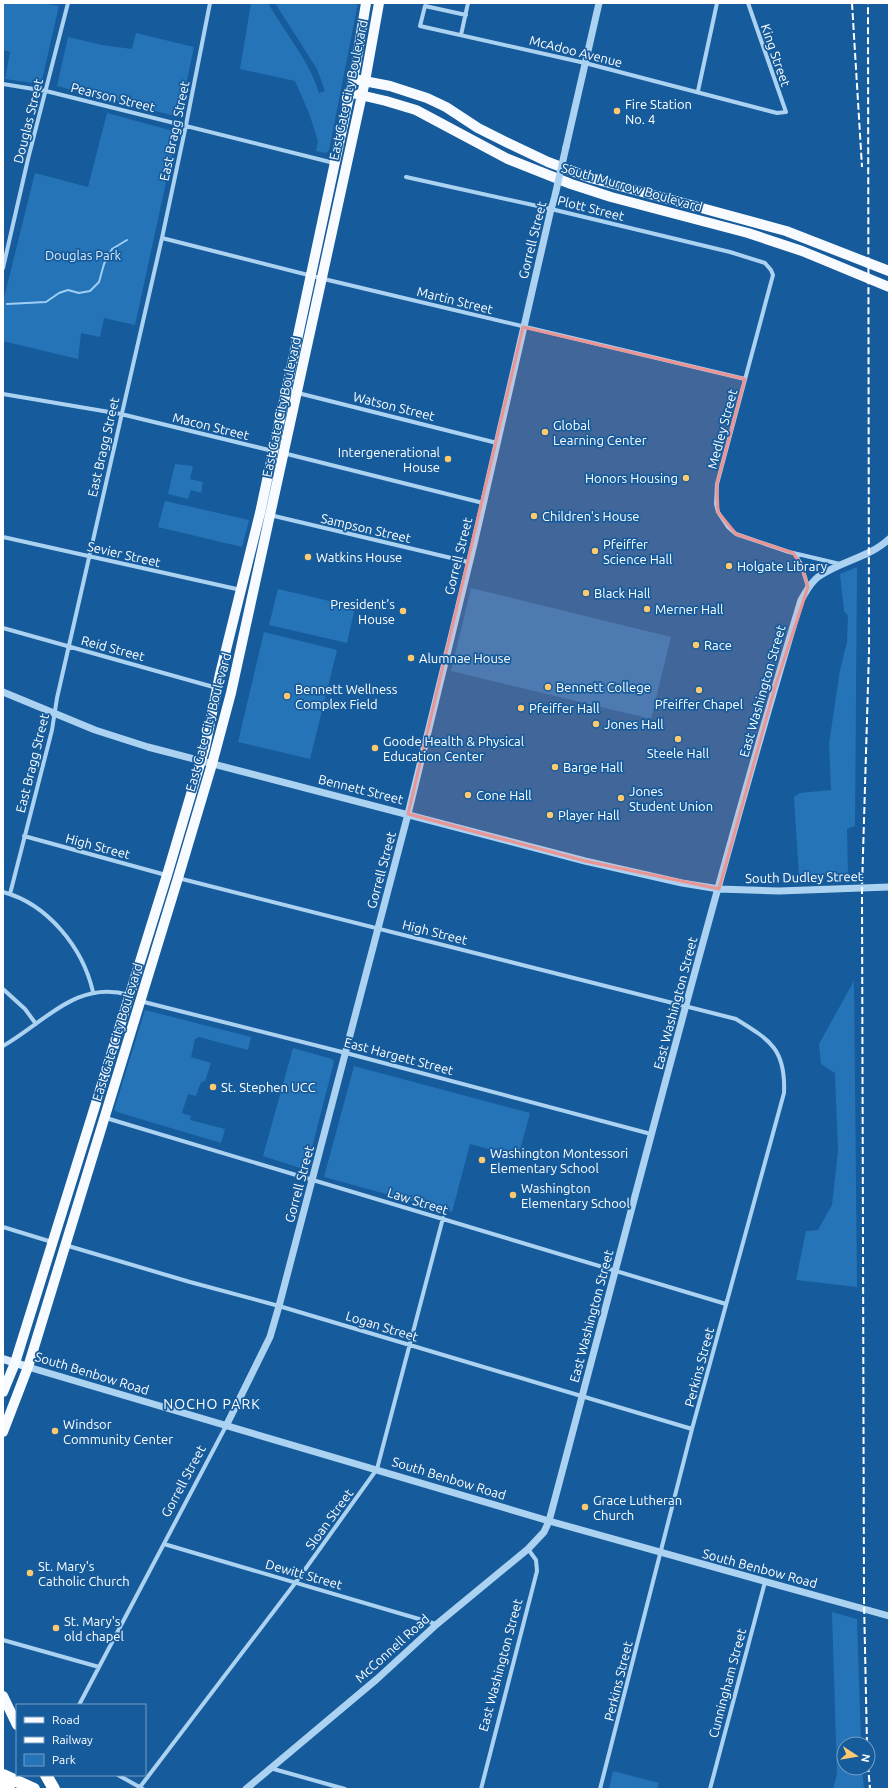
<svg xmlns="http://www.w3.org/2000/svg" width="892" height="1792" font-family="Ubuntu,sans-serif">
	<rect width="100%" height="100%" fill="#165b9b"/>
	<path fill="#2674b8" d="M3,3H42L59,6L41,84H39L5,79L10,52L3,50Z
		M251,3H268C285,33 309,60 319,93L325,91L317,69L275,3H358L329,150L326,153L316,151L318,141L309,113L295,81L240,69Z
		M136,33L194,47L179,117L57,86L68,37L102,45L132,49Z
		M107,113L177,132L135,325L104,318L100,337L81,333L78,359L3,341V302L35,173L88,187Z
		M175,464L193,466L190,479L203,482L201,493L191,490L188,499L168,494Z
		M165,501L249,520L242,547L158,527Z
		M857,567L855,826L847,829L848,876L799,877L794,797L800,793L831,790L829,744L840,670L847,642L848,616L844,611L840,574Z
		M471,588L671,637L651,719L451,671Z
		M278,589L355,607L347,643L269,625Z
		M264,632L337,650L310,759L238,742Z
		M854,981L857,1287L796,1280L806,1231L818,1230L832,1205L838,1151L835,1073L821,1064L819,1044Z
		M145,1010L251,1037L248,1050L199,1037L195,1039L191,1057L211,1063L205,1081L201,1082L196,1096L188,1094L182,1113L191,1116L190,1120L225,1129L221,1143L117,1112L114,1110Z
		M293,1048L332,1059L334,1062L307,1167L303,1169L263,1156Z
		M354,1066L530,1113L518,1157L470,1144L452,1212L324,1177Z
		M832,1612L857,1619L861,1744H844V1768H862L864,1789H833L837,1774Z
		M613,1771L659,1783L657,1789H609Z"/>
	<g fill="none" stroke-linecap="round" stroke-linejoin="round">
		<path stroke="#9fcef5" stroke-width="2" d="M7,304L46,302L59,293L68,290L79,293L90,291L99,282L104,264L112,249L127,240"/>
		<path stroke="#acd2f2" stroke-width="4" d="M466,15L425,6L420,26L585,63L777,113L786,112L748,3
			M461,35L468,3
			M3,84L46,91L334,163
			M698,91L717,3
			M406,177L551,209L730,252L765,263L771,270L773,275L717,484L716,504L718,512L728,527L736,534L789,552L840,564
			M162,238L328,280L745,379
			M3,268L28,159L68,3
			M286,390L497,443
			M3,394L121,414L273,451
			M283,453L483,503
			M270,515L468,562
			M3,537L241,590
			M794,553L801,564L808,587
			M3,628L217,688
			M24,836L166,875
			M178,878L736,1019C770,1040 786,1049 784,1093L692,1429L600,1789
			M3,892C48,904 83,948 93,992
			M10,894L52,730L57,698L162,238L186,125L210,3
			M3,989L25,1009L36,1024
			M140,1001L346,1053L651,1134
			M3,1046C44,1023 77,979 129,995
			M106,1118L726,1304
			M3,1227L52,1242
			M65,1245L190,1282L279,1306L692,1429
			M164,1544L436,1624
			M3,1640L99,1667
			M79,1705L226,1426
			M270,1768L345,1789
			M118,1775L143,1789
			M140,1787L296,1582L377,1469L443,1218
			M481,1789L537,1571L536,1560L528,1549
			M710,1789L765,1582"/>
		<path stroke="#acd2f2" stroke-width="7" d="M566,147L599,3
			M3,692L95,730L148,747L585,861L682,883L719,889L779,891L889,887
			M28,1367L549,1521L889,1616
			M226,1426L270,1337L279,1306L408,814L474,544L551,209L554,200
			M246,1789L377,1679L437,1624L528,1549L544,1532L549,1521C631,1214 709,905 801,600C806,592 810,583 818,577C840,561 869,558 889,539"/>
		<path stroke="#dbecfc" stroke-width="8" d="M3,1359L28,1367"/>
		<path stroke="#f7fbff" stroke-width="10" d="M359,80L390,86L427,98L446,107L478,128L508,143L548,162L591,178L786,231L889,271
			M356,94L386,101L416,110L508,159L571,184L611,197L748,233L802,251L889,287
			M3,1392L15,1363L167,875L205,747L220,674L260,513L356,64L366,3
			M3,1432L28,1367L178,878L212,764L231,693L365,81L379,3
			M3,1696L17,1725"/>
		<path stroke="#fff" stroke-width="12" d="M3,1775L34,1789
			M46,1775L54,1789
			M3,1786L9,1789"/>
		<path stroke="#fff" stroke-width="2" stroke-dasharray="7 3" stroke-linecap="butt" d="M852,3L862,167
			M867,1744L864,1601L862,888L869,652L868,3
			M868,1765L870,1789"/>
		<path stroke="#acd2f2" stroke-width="7" d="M554,200L566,147"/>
	</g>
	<path fill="#ea9494" fill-opacity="0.2" stroke="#ea9494" stroke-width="3" stroke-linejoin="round" d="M523,327L745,379L717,484L718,512L736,534L793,553L801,564L808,587L776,684L719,889L585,861L408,814Z"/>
	<g fill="#ffc96d" stroke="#165b9b" stroke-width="1.5">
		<circle cx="617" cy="111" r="4"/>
		<circle cx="545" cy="432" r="4"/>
		<circle cx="448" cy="459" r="4"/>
		<circle cx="686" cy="478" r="4"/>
		<circle cx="534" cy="516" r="4"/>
		<circle cx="595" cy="551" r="4"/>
		<circle cx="308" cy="557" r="4"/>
		<circle cx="729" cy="566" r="4"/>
		<circle cx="586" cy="593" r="4"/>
		<circle cx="647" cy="609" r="4"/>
		<circle cx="403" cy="611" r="4"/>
		<circle cx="696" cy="645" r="4"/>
		<circle cx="411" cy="658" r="4"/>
		<circle cx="548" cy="687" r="4"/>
		<circle cx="699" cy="690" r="4"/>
		<circle cx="287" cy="696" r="4"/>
		<circle cx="521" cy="708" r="4"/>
		<circle cx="596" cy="724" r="4"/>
		<circle cx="678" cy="739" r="4"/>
		<circle cx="375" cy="748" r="4"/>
		<circle cx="555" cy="767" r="4"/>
		<circle cx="468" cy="795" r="4"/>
		<circle cx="621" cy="798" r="4"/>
		<circle cx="550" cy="815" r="4"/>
		<circle cx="213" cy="1087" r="4"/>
		<circle cx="482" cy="1160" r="4"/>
		<circle cx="513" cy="1195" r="4"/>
		<circle cx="55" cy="1431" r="4"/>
		<circle cx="585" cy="1507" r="4"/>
		<circle cx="30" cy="1573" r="4"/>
		<circle cx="56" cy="1628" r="4"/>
	</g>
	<g text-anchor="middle" stroke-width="3.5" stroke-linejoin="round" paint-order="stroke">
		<g font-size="13" fill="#fff" stroke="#165b9b">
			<text transform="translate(576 51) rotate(14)" y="5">McAdoo Avenue</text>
			<text transform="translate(776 55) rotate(71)" y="5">King Street</text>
			<text transform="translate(348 90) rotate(-78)" y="5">East Gate City Boulevard</text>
			<text transform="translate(113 97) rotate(14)" y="5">Pearson Street</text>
			<text transform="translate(28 121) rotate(-76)" y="5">Douglas Street</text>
			<text transform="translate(174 131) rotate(-78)" y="5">East Bragg Street</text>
			<text transform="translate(632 187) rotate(16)" y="5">South Murrow Boulevard</text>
			<text transform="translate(591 208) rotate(14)" y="5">Plott Street</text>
			<text transform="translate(532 240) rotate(-76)" y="5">Gorrell Street</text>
			<text transform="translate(455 300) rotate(14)" y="5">Martin Street</text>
			<text transform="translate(394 406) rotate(14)" y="5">Watson Street</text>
			<text transform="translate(281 407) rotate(-78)" y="5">East Gate City Boulevard</text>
			<text transform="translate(211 426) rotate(14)" y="5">Macon Street</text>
			<text transform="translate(722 429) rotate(-75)" y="5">Medley Street</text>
			<text transform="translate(103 447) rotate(-77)" y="5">East Bragg Street</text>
			<text transform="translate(366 528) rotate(13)" y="5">Sampson Street</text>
			<text transform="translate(124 554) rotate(13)" y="5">Sevier Street</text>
			<text transform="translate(458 556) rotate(-76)" y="5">Gorrell Street</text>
			<text transform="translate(113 648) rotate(15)" y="5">Reid Street</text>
			<text transform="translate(762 691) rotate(-74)" y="5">East Washington Street</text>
			<text transform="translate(208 722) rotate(-75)" y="5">East Gate City Boulevard</text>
			<text transform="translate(32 763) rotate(-76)" y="5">East Bragg Street</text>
			<text transform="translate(361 789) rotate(14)" y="5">Bennett Street</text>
			<text transform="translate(98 846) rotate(15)" y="5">High Street</text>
			<text transform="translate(381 870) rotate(-75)" y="5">Gorrell Street</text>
			<text transform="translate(804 877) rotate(-1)" y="5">South Dudley Street</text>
			<text transform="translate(435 932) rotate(14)" y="5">High Street</text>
			<text transform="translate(675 1003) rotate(-75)" y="5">East Washington Street</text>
			<text transform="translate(117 1032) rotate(-73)" y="5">East Gate City Boulevard</text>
			<text transform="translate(399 1056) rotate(15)" y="5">East Hargett Street</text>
			<text transform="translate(299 1184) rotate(-75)" y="5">Gorrell Street</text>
			<text transform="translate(418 1201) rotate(17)" y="5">Law Street</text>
			<text transform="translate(591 1316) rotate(-75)" y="5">East Washington Street</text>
			<text transform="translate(382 1326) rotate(17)" y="5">Logan Street</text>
			<text transform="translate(699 1367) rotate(-75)" y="5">Perkins Street</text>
			<text transform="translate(92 1373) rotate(17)" y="5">South Benbow Road</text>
			<text transform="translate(449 1478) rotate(17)" y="5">South Benbow Road</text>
			<text transform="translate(183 1481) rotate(-62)" y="5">Gorrell Street</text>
			<text transform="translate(329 1519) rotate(-54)" y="5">Sloan Street</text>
			<text transform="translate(760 1568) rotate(15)" y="5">South Benbow Road</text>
			<text transform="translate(304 1574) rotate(16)" y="5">Dewitt Street</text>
			<text transform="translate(392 1648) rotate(-42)" y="5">McConnell Road</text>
			<text transform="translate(500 1665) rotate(-75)" y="5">East Washington Street</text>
			<text transform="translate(618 1681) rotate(-76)" y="5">Perkins Street</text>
			<text transform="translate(727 1683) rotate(-75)" y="5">Cunningham Street</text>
		</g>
		<g font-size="13" fill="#fff" stroke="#165b9b" text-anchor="start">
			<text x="625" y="109">Fire Station<tspan x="625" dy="15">No. 4</tspan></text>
			<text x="553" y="430">Global<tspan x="553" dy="15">Learning Center</tspan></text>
			<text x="440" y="457" text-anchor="end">Intergenerational<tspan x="440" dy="15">House</tspan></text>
			<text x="678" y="483" text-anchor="end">Honors Housing</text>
			<text x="542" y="521">Children's House</text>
			<text x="603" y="549">Pfeiffer<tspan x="603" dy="15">Science Hall</tspan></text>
			<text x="316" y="562">Watkins House</text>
			<text x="737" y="571">Holgate Library</text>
			<text x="594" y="598">Black Hall</text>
			<text x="395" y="609" text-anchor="end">President's<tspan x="395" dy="15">House</tspan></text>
			<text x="655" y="614">Merner Hall</text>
			<text x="704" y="650">Race</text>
			<text x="419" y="663">Alumnae House</text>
			<text x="556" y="692">Bennett College</text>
			<text x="295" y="694">Bennett Wellness<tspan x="295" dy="15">Complex Field</tspan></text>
			<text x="699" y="709" text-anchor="middle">Pfeiffer Chapel</text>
			<text x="529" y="713">Pfeiffer Hall</text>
			<text x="604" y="729">Jones Hall</text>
			<text x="383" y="746">Goode Health &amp; Physical<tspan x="383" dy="15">Education Center</tspan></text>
			<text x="678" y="758" text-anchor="middle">Steele Hall</text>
			<text x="563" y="772">Barge Hall</text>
			<text x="629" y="796">Jones<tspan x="629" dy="15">Student Union</tspan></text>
			<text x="476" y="800">Cone Hall</text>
			<text x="558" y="820">Player Hall</text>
			<text x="221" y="1092">St. Stephen UCC</text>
			<text x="490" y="1158">Washington Montessori<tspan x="490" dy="15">Elementary School</tspan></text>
			<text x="521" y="1193">Washington<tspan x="521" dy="15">Elementary School</tspan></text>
			<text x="63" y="1429">Windsor<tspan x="63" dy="15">Community Center</tspan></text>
			<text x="593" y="1505">Grace Lutheran<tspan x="593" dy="15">Church</tspan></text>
			<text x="38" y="1571">St. Mary's<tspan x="38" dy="15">Catholic Church</tspan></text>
			<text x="64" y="1626">St. Mary's<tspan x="64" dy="15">old chapel</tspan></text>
		</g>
		<g font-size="13" fill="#d4eafc" stroke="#165b9b">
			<text x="83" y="260">Douglas Park</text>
		</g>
		<g font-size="14" letter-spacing="1" fill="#fff" stroke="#165b9b">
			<text x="212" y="1409">NOCHO PARK</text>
		</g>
	</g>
	<rect width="892" height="1792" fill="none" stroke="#ffffff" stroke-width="8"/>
	<rect x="16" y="1704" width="130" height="72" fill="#165b9b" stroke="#739dc3"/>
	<rect x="24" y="1717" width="20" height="6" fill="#f7fbff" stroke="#739dc3"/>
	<text x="52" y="1724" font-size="12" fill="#ffffff">Road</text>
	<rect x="24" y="1737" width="20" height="6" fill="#ffffff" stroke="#739dc3"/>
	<text x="52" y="1744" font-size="12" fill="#ffffff">Railway</text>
	<rect x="24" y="1754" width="20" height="12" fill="#2674b8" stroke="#739dc3"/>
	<text x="52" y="1764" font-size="12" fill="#ffffff">Park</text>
	<g transform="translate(856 1756) rotate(102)"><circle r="19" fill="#165b9b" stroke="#739dc3"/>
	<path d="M0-3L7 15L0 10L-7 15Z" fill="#ffc96d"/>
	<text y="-6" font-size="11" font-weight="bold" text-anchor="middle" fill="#ffffff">N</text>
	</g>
</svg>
